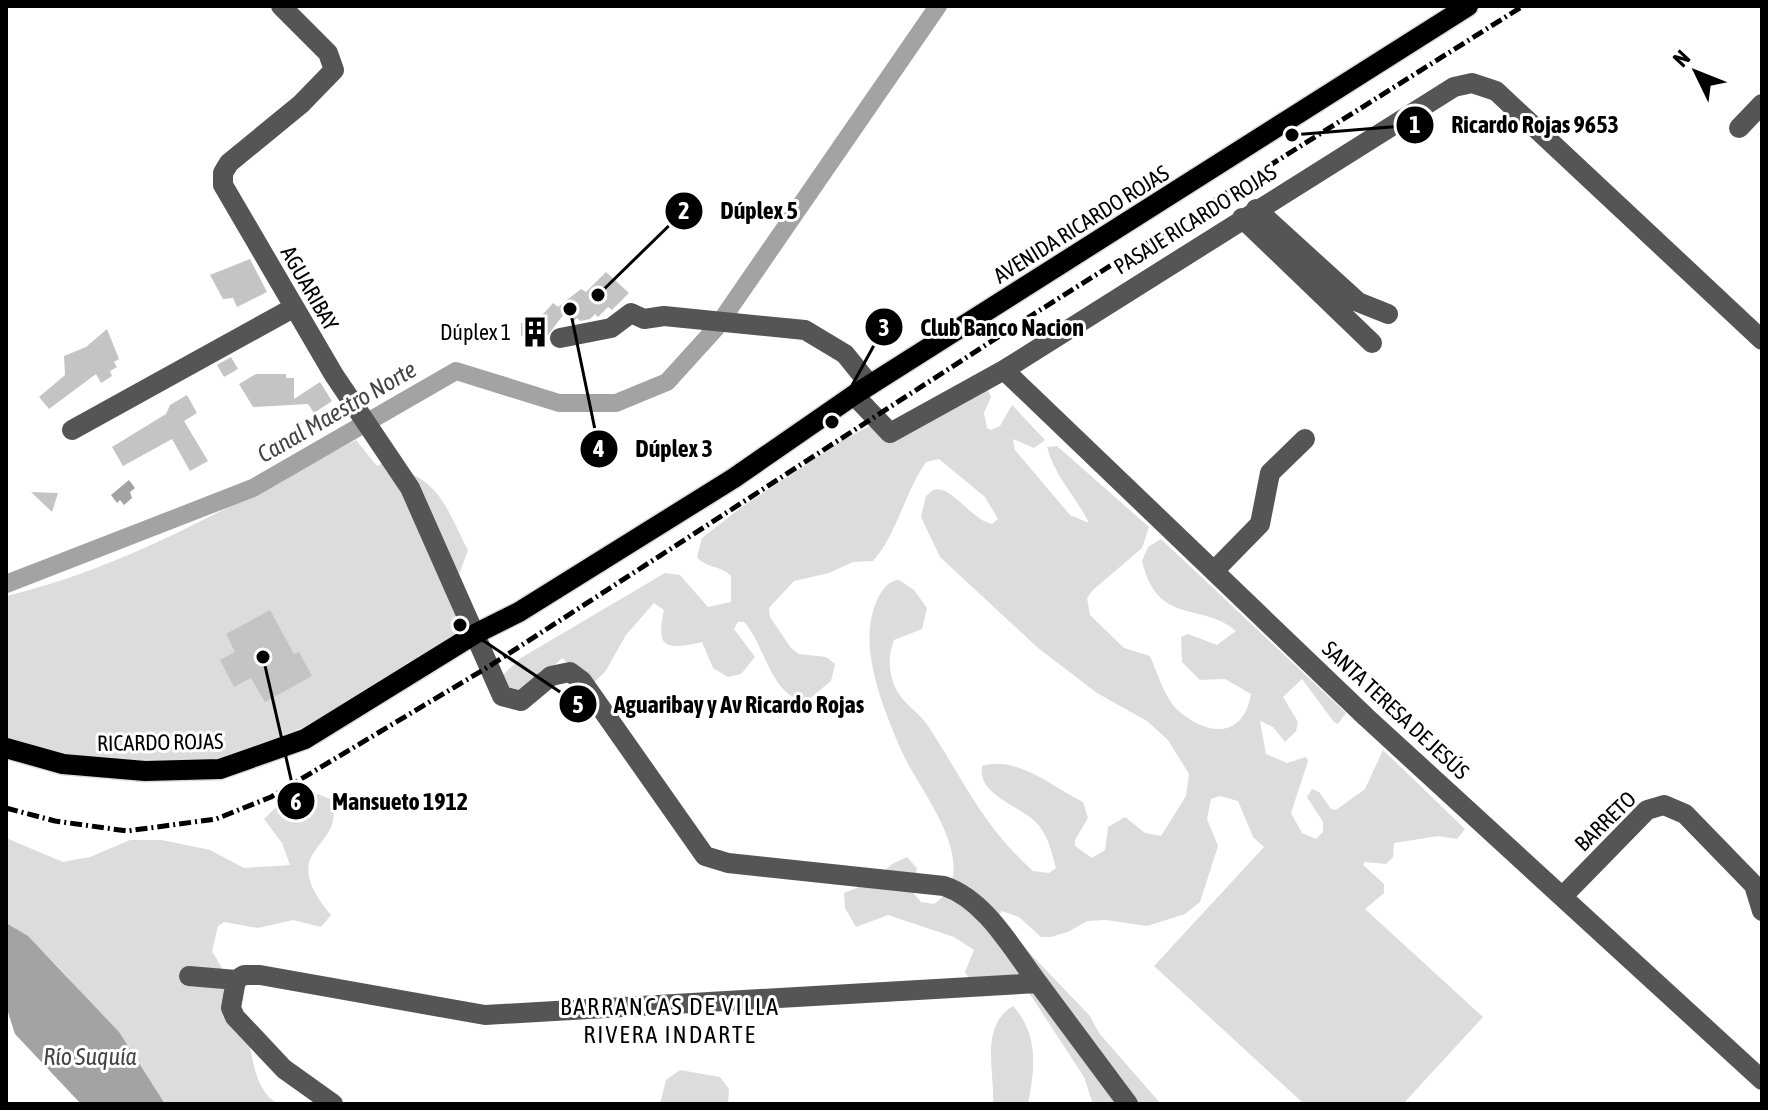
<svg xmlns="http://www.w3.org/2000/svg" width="1768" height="1110" font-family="'Asap Condensed',sans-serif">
	<rect width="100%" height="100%" fill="#fff"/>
	<path fill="#dcdcdc" d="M987,388L991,397L984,413L987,428L991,430L1000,426L1012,405L1045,440L1034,448L1013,439L1015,450L1070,515L1089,523C1075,495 1055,477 1047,447L1057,446L1149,527L1142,548L1093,590L1087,598L1090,615L1124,648L1150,656C1158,674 1165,700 1180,712C1211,738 1244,736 1251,694L1225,679L1200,680L1182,662L1181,637L1188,634L1217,645L1236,631C1201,601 1158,627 1142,561L1148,547L1161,539L1346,713L1338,724L1334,722L1302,679L1283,697L1298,722L1296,731L1285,742L1273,727L1260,721L1266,754L1287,763L1306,757L1308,761L1291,813L1302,833L1316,839L1323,832V822L1307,797L1312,789L1319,792L1331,809L1336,810L1365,789L1383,750L1465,829L1457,839L1438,836L1394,843L1393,857L1386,864L1365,862L1363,865L1384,884V893L1365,909L1483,1017L1403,1104H1304L1154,966L1264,847L1253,837L1238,801L1220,796L1211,799L1207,819L1218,846L1200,902L1185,914L1147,926L1106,920L1087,921L1070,931L1051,937H1041L1019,917L1002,911L996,918L1090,1016L1099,1033L1161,1104H1093L1084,1077L1026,988L969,978L965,972L974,950L954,937L888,915L856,927L845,908L844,893L874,881L892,864L907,857L917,868L912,891L921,902L934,904C986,868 920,792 902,752C884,710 858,650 875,605C880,593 886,581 899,580L914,590L927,608L922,629L894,640C888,656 888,673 896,689C903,704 919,712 928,726C965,782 981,824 1033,871L1049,873L1056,868C1052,854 1049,839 1040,827C1025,806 977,797 982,766C1017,755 1052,787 1083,802L1088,818L1075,840V846L1092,858L1105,850L1108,827L1125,817L1145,833L1161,836L1186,796L1189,774L1168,740L1147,721L1097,693L1038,648L940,557L921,517L926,496L933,490C951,484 970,519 992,524L998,519L985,497L939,459L926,462C905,492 896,536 873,561L853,562L829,573L794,581L769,608L770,617L791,648L799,654L826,657L835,664L831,681L807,701C771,699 765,644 744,622H738L734,629L755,657L741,674L728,677L713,668L702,642C667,650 655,650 664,610L654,603L626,635L605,672L592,684L562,658L533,685L510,697L502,676L519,659L665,573L680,575L708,607L731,602V576C721,565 707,569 697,557L702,538L743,506L846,438L876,423L893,436Z
		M356,440L377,466L383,463C441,480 442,500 468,550L450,599L465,632L329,717L221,759L72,760L6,737V596C130,567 243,498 356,440Z
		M318,794L332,800C346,852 273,845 331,915L321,927L293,920L258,928L224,922L218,926L212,951C226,973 237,1000 245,1025C253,1051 252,1090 278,1104H165C130,1052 58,953 6,923V838L63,862L90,857L130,840H162L210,850L244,868L290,865L282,843L264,819L279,804Z
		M1013,1006C1039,1035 1035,1068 1028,1104H993C995,1071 979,1027 1013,1006Z
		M680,1070L720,1077L729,1089L728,1104H660L666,1080Z"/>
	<path fill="#a3a3a3" d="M129,480L135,488L130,492L132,498L124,505L120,500L117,503L111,495Z
		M6,923L28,936L119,1032L165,1104H81L15,1034L6,1006Z"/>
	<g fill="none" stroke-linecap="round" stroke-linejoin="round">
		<path stroke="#a3a3a3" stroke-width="18" d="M6,584L253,488L456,371L559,403H616L667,382L716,328L938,6"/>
	</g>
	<path fill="#c4c4c4" d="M250,259L267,292L237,307L233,298L223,299L210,275Z
		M606,272L629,293L612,310L608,307L598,317L595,314L590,319L580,321L577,318L573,322L564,314L548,335L521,336V323H535L553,303L558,307L581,289L586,292Z
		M107,329L119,359L114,362L117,367L110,371L112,376L101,383L96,374L49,409L39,397L65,375L64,356L86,347Z
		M231,357L238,369L224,377L217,365Z
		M256,374H286V378H294V399L320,382L332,401L314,413L308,404L253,407L239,384Z
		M187,395L197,413L184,421L208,461L190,471L172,439L123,466L112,447L166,414L170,405Z
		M31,492L58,493L52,512Z
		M270,610L294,654L299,652L312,676L265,702L251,678L234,687L220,660L235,652L226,634Z"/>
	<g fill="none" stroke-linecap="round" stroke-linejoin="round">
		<g stroke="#dbdbdb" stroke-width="23">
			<path id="major" d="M6,748L63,764L145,771L220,769L305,739L475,634L519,612L734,478L854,395L1468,6"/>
		</g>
		<path stroke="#555" stroke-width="20" d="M1739,128L1762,104
			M1256,209L1358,302L1388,314
			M1242,218L1372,343
			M560,338L611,328L631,313L644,319L664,316L805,330L845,354L870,385
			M1004,370L1366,717L1762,1080
			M854,395L890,433L1004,370L1454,87L1472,83L1496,91L1762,340
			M72,430L293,308
			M1214,571L1260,524L1270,473L1305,439
			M1563,896L1647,810L1664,805L1685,814L1754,885L1762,911
			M189,976L236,980L244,975H260L485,1015L1038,983C1012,949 986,900 944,886L728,863L705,856L582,681L570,672L551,676L521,701L502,696L410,488L334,375L223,185V173L229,163L301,104L334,70L328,53L281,6
			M236,980L231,1008L235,1017L284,1069L333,1104
			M1038,983L1128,1104"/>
		<use href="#major" stroke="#000" stroke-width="20"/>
		<path stroke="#000" stroke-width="5" stroke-dasharray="12 4 2 4" stroke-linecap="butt" d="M6,808L55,821L127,831L216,819L271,797L488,667L1029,317L1523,6"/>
	</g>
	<defs>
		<g id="building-bare" transform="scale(2.4)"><path d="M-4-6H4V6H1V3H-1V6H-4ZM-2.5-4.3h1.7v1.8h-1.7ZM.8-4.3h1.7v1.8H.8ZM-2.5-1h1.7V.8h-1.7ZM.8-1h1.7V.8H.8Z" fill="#000" stroke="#fff" stroke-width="2.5" paint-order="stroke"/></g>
	</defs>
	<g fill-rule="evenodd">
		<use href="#building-bare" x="535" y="332"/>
	</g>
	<g text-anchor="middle" stroke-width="6" stroke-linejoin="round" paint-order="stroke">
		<g font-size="22" fill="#000" stroke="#fff">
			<text transform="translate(1195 219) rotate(-32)" y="8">PASAJE RICARDO ROJAS</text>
			<text transform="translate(1081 224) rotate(-32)" y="8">AVENIDA RICARDO ROJAS</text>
			<text transform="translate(310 288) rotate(60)" y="8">AGUARIBAY</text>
			<text transform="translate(1396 710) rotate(43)" y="8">SANTA TERESA DE JESÚS</text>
			<text transform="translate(160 742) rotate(-1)" y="8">RICARDO ROJAS</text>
			<text transform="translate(1605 821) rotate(-44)" y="8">BARRETO</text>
		</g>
		<g font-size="22" fill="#000" stroke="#fff" text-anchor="end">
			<text x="511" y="340">Dúplex 1</text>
		</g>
		<g font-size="24" font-style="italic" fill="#444" stroke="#fff">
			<text transform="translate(337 412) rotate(-30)" y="8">Canal Maestro Norte</text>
			<text x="90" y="1065">Río Suquía</text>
		</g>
		<g font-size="24" letter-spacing="2" fill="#000" stroke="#fff">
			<text x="670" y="1015">BARRANCAS DE VILLA<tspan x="670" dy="28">RIVERA INDARTE</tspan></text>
		</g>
	</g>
	<path fill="none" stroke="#000" stroke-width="3" d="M1292 135L1415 125M598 295L684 211M832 422L884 327M570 309L599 449M460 625L578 704M263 657L296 801"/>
	<g fill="#000" stroke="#fff" stroke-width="3">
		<circle cx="1292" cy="135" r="8"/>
		<circle cx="598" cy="295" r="8"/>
		<circle cx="832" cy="422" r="8"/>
		<circle cx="570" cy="309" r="8"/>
		<circle cx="460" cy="625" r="8"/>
		<circle cx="263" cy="657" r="8"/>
		<circle cx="1415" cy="125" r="20"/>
		<circle cx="684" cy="211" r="20"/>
		<circle cx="884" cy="327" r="20"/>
		<circle cx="599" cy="449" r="20"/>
		<circle cx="578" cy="704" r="20"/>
		<circle cx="296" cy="801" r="20"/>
	</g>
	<g font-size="24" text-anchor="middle" font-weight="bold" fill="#fff">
		<text x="1415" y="133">1</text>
		<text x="684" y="219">2</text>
		<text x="884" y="336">3</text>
		<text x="599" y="457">4</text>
		<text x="578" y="713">5</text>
		<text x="296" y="810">6</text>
	</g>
	<g font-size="24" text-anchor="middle" font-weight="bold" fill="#000" stroke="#fff" stroke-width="6" stroke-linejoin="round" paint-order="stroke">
		<text x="1535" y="133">Ricardo Rojas 9653</text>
		<text x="759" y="219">Dúplex 5</text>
		<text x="1002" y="336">Club Banco Nacion</text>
		<text x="674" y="457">Dúplex 3</text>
		<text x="739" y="713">Aguaribay y Av Ricardo Rojas</text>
		<text x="400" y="810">Mansueto 1912</text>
	</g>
	<rect width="1768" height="1110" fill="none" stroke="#000000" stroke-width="16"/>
	<g transform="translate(1696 72) rotate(313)" stroke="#ffffff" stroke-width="6" paint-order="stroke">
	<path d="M0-6L14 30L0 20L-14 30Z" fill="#000000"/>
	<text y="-12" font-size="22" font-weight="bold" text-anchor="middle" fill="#000000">N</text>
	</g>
</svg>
